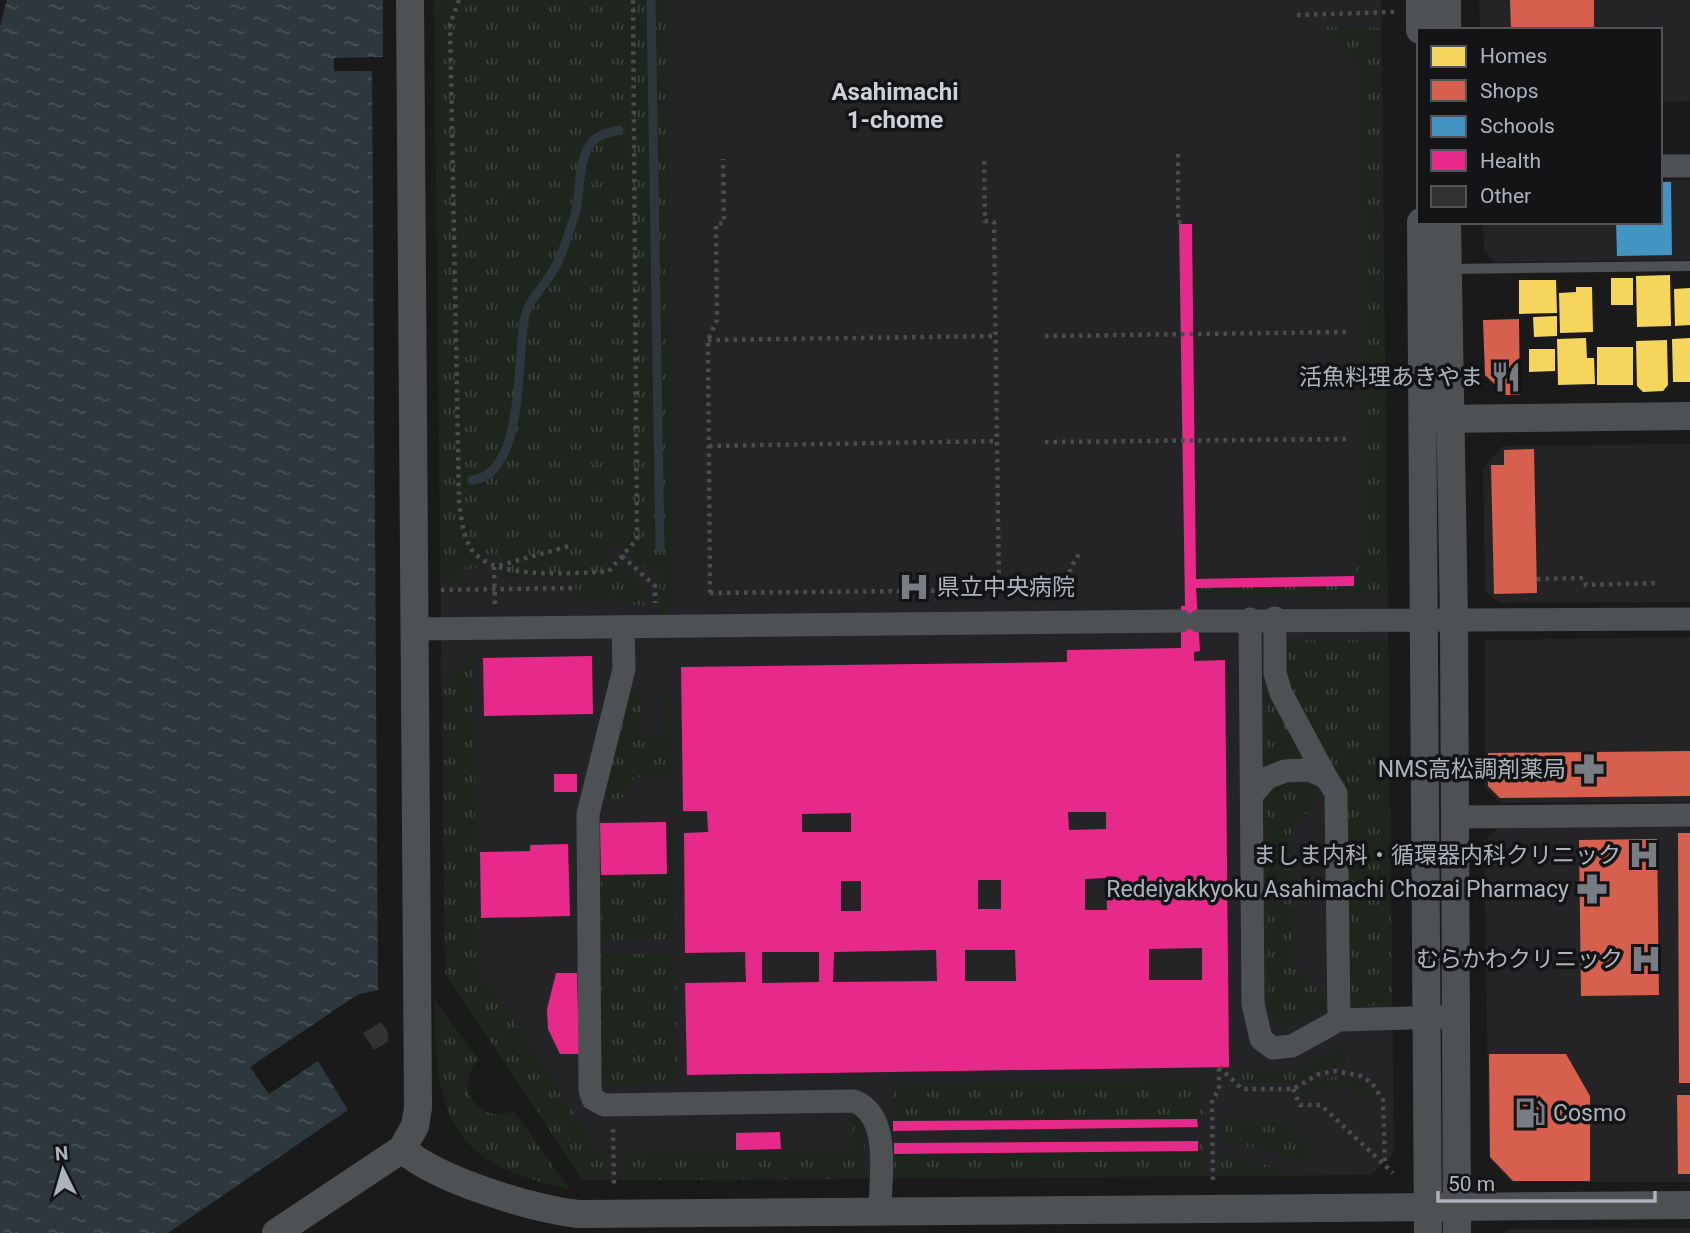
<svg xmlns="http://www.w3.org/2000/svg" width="1690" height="1233" font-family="Roboto,'Noto Sans JP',sans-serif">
	<defs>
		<pattern id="grass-tufts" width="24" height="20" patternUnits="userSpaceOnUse" patternTransform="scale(1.75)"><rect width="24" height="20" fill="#1e251d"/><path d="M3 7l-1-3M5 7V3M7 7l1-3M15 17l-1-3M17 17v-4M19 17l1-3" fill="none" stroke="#3c423c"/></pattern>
		<pattern id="water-ripples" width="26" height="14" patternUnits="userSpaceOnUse" patternTransform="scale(1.75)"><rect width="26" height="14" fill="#2c383d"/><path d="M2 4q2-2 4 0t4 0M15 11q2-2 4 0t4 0" fill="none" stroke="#485257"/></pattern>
	</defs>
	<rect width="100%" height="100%" fill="#1a1a1a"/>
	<path fill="#242427" d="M434,0H1381L1394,1153L1371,1175L583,1180L445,973Z
		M1479,0H1690V101L1660,102V30H1480Z
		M1660,180H1690V260L1495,262L1484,251L1483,222H1660Z
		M1690,444V602L1500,603L1485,592L1483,468L1503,446Z
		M1690,637V802L1500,803L1485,787V640Z
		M1690,823V1182H1511L1489,1158L1484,841L1502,824Z
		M1690,1228V1233H1504L1508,1229Z"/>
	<path fill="url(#grass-tufts)" d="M434,0H667L675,599L667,611L661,612L659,571L646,570L616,543L608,552L646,586L647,605L617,604V599L576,600L575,576L503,577L502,554H486L485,568L462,569L461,583H441Z
		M1323,27L1381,28L1386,592L1199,595L1198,586L1357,583L1356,553L1365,552L1359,64Z
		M1387,640L1392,1005L1349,1006L1347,797L1287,689L1281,641Z
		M473,653L477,965L599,1153H604V1180H583L445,973L442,684Z
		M1265,689L1309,763L1266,770Z
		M640,691L641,736L666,735L665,692H672L673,776L634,777L633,785L621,799H609L604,794L631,692Z
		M1283,782L1315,785C1327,801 1303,815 1292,826L1293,965L1322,993L1326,1005L1323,1011L1289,1027L1275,1021L1269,1004L1266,802L1274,786Z
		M666,822H674L676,939L601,940V875L666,874Z
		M601,954H676L677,1084L609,1085L602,1079Z
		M434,999L479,1060C451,1086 479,1126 514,1111L570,1190C547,1184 524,1178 503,1168C434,1137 436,1063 434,999Z
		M1348,1042L1347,1066L1322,1068L1293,1083L1248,1084L1237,1072L1303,1069Z
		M1337,1076L1361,1082L1378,1099L1373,1103C1346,1075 1333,1090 1301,1091L1313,1082Z
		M1204,1080L1205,1126L1198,1127L1197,1119L893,1121V1084Z
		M853,1115L862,1121L865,1128V1179L622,1180V1153L853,1151Z
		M1225,1116L1231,1121H1289L1290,1126L1309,1145L1307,1162L1226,1140L1225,1128L1220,1127V1117Z
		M1198,1141H1204L1206,1176L894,1178V1154L1197,1151Z
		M1221,1152L1304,1176H1221Z"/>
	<path fill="url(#water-ripples)" d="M7,0H383V57L334,58V71H372L378,990L357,995L250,1067L269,1094L318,1061L348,1110L168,1233H0V26Z"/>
	<path fill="#f6d55c" d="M1670,275L1671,326L1637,327L1636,276Z
		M1611,278H1633V305H1611Z
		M1519,280H1556L1557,313L1519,314Z
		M1576,287H1592L1593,332L1560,333L1559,293L1576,292Z
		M1690,288V325L1675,326L1674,289Z
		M1557,316V336L1534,337L1533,317Z
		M1586,338L1587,358H1594L1595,384L1558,385L1557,339Z
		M1690,338V382H1673L1672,339Z
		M1667,340L1668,385L1663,391L1643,392L1637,386L1636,341Z
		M1597,347H1633V385H1597Z
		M1529,349H1555V371L1529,372Z"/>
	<path fill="#d6604d" d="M1510,0H1594V30H1511Z
		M1519,319L1520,395H1506L1485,375L1483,320Z
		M1534,449L1537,593L1494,594L1491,465H1504V450Z
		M1690,751V796L1500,798L1488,786V753Z
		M1678,833H1690V1083H1679Z
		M1657,839L1659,995L1581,996L1579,840Z
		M1489,1054H1566L1590,1096V1181H1513L1490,1157Z
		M1677,1095H1690V1174H1678Z"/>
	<path fill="#4393c3" d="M1660,182H1671L1672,255L1617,256L1616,222H1660Z"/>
	<path fill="#e7298a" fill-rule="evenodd" d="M1179,224H1192L1196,579L1354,576V586L1196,588L1200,651L1194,652V661L1225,660L1229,1067L687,1075L685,983L746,982L745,952L685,953L684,833L708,832L707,811H683L681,667L1067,662V650L1181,648V606H1185ZM1068,812H1106V829L1069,830ZM851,813V832H802V814ZM1106,878L1107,910H1085V879ZM978,880H1001V909H978ZM841,881H861V911H841ZM1202,948V980H1149V949ZM936,950L937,981L833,982L834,952ZM965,950H1015L1016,981H965ZM762,952H819V982L762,983Z
		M592,656L593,714L484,716L483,658Z
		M554,774H577V792H554Z
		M666,822L667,874L601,875L600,823Z
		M568,844L570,916L481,918L480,852L530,851V845Z
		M556,973H577L579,1054H560L548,1029L547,1009Z
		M1197,1119L1198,1127L893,1131V1121Z
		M780,1132L781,1149L736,1150V1133Z
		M1198,1141V1151L894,1154V1143Z"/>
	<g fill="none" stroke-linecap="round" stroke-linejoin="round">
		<path stroke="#2c383d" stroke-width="9" d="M651,0L660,548
			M472,480C526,475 516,355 525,317C528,301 545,285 553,271C562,256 567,238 573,221C582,198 576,170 588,148C594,136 606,133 619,130"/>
	</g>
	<path fill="#323232" d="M381,1022L388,1032V1042L374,1050L363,1033Z"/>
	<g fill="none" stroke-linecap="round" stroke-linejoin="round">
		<path stroke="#4a4c4e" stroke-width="4.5" stroke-dasharray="3.5 5" stroke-linecap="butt" d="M459,0L450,24L459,500C461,516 462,533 470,547C490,582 572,572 608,572L637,539L633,0
			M1297,15L1394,12
			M1178,154V222L1186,224
			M1045,336L1347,332
			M708,340L996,336
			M1045,442L1348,439
			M709,446L997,441
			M622,556L655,586V603
			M1537,579L1583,578L1586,585L1657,583
			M441,590L573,588
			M710,593L999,590L994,222L985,221L984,156
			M710,593L708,340L717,320L716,224L724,223L723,159
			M1075,594H1071L1070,569L1080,552
			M495,604L494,567L573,545
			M1219,1067L1242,1089H1293L1319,1074L1335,1071L1361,1076L1372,1083L1383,1100L1385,1166
			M1293,1089L1300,1105H1321L1393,1173
			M613,1129L614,1185
			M1213,1180L1212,1100L1219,1090V1068"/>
		<path stroke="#4e5153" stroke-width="10" d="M1448,269L1690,266"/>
		<path stroke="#4e5153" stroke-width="23" d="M1660,166H1690
			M1275,618V673L1281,693L1326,777
			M1250,619L1253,1004L1261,1039L1273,1048L1292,1046L1339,1020L1444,1017
			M1199,621L1690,619
			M623,627L624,669L588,814L590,1090L593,1099L604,1105L854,1101C892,1116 880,1177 880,1211
			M413,629L1181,621
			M1252,795L1267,778L1285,771L1309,770L1326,777L1336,793L1339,1020
			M1454,817L1690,815"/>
		<path stroke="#4e5153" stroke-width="28" d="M1420,0V30
			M1447,0V30
			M1421,222L1428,1233
			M1447,222L1454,621L1457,1233
			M1431,419L1690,416
			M402,1149C437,1180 530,1208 578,1214L1690,1205
			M276,1233L402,1149L415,1126L418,1108L410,0"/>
	</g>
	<defs>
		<g id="restaurant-bare" transform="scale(2.415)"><path d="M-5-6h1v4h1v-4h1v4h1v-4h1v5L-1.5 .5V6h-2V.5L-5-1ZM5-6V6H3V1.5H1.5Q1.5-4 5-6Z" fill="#787d83" stroke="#141416" stroke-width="2.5" paint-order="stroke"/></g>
		<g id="hospital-bare" transform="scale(2.415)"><path d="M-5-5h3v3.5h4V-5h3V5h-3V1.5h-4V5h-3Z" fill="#787d83" stroke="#141416" stroke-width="2.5" paint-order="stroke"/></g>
		<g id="pharmacy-bare" transform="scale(2.415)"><path d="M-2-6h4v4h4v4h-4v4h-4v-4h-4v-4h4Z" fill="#787d83" stroke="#141416" stroke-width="2.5" paint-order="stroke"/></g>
		<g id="fuel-bare" transform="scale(2.415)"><path d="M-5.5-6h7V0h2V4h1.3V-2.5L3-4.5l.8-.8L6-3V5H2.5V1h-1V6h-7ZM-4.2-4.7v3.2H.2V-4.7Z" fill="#787d83" stroke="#141416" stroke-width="2.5" paint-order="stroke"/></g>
	</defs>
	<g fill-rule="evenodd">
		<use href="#restaurant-bare" x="1506" y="377"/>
		<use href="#hospital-bare" x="914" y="587"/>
		<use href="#pharmacy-bare" x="1589" y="769"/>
		<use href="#hospital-bare" x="1644" y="855"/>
		<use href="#pharmacy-bare" x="1592" y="889"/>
		<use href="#hospital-bare" x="1646" y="959"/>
		<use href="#fuel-bare" x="1530" y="1113"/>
	</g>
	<g text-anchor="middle" stroke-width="7" stroke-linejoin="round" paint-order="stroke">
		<g font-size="23" fill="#abb3bc" stroke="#141416" text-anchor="end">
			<text x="1483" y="385">活魚料理あきやま</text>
			<text x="937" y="595" text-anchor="start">県立中央病院</text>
			<text x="1566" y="777">NMS高松調剤薬局</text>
			<text x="1621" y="863">ましま内科・循環器内科クリニック</text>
			<text x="1569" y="897">Redeiyakkyoku Asahimachi Chozai Pharmacy</text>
			<text x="1623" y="967">むらかわクリニック</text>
			<text x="1553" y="1121" text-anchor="start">Cosmo</text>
		</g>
		<g font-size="24" font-weight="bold" fill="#ccd1d7" stroke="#141416">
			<text x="895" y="100">Asahimachi<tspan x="895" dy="28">1-chome</tspan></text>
		</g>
	</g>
	<rect x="1417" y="28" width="245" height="196" fill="#141416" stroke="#505458" stroke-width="2"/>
	<rect x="1431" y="46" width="35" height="21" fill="#f6d55c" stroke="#505458" stroke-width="2"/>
	<text x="1480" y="63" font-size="21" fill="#abb3bc">Homes</text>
	<rect x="1431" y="80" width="35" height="21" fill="#d6604d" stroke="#505458" stroke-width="2"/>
	<text x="1480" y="98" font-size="21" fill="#abb3bc">Shops</text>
	<rect x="1431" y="116" width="35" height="21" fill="#4393c3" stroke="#505458" stroke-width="2"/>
	<text x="1480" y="133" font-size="21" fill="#abb3bc">Schools</text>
	<rect x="1431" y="150" width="35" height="21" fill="#e7298a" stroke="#505458" stroke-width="2"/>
	<text x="1480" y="168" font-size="21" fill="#abb3bc">Health</text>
	<rect x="1431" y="186" width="35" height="21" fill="#323232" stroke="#505458" stroke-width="2"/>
	<text x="1480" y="203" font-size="21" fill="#abb3bc">Other</text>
	<g transform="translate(63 1170) rotate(355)" stroke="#141416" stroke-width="5" paint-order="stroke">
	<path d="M0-5L12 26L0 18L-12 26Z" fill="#abb3bc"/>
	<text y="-10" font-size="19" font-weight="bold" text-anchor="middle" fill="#abb3bc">N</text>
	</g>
	<path d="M1438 1191v10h217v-10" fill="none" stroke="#abb3bc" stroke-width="3.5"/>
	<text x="1448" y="1191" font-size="21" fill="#abb3bc" stroke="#141416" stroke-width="5" paint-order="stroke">50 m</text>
</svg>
